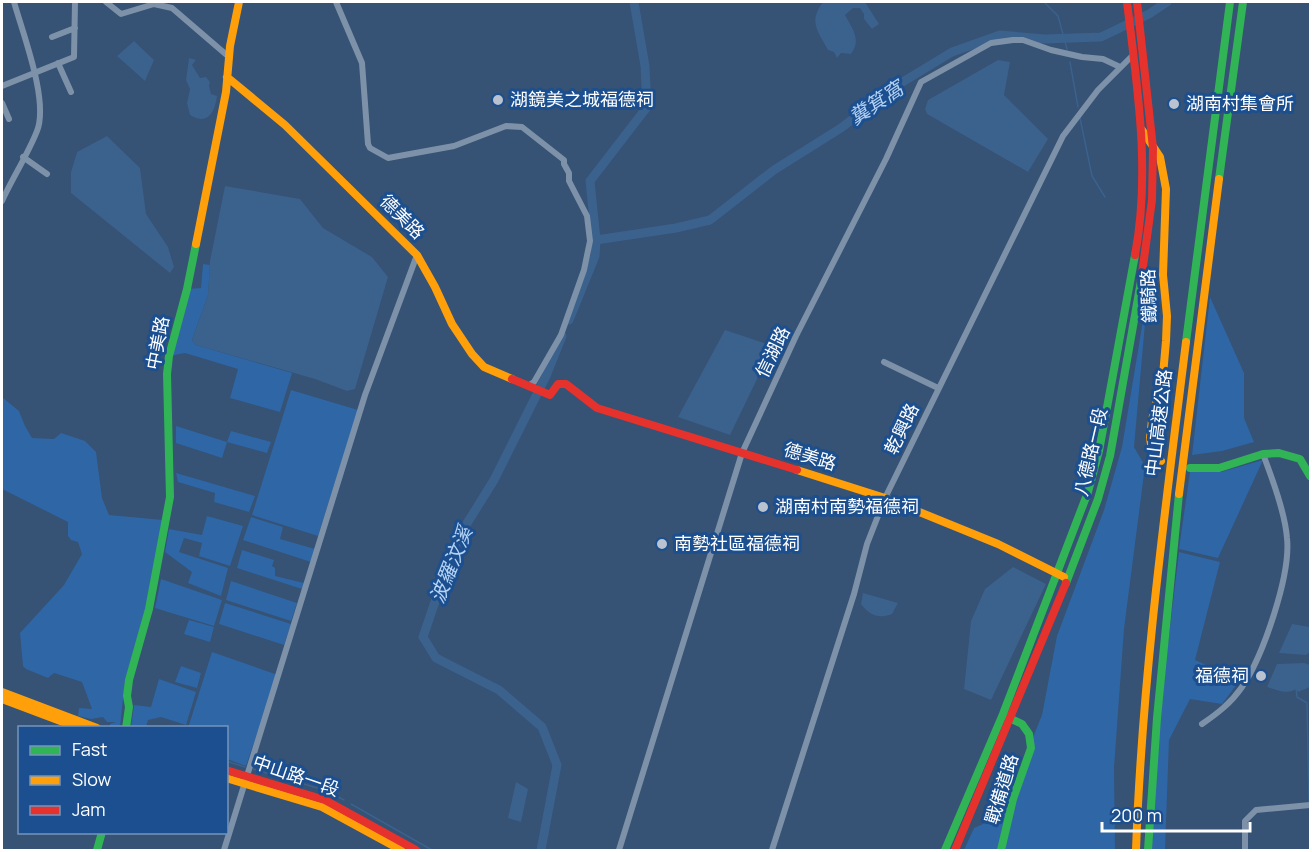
<svg xmlns="http://www.w3.org/2000/svg" width="1312" height="852" font-family="Manrope,'Noto Sans TC',sans-serif">
	<rect width="100%" height="100%" fill="#365274"/>
	<path fill="#2f66a5" d="M203,264L210,265L208,295L192,340L196,345L292,373L280,412L230,398L238,369L185,353L169,356L187,289L201,288Z
		M1148,290L1134,447L1145,466L1124,629L1114,768L1115,850H964L974,828L1001,816L1042,715L1057,636L1104,510L1122,447Z
		M1210,297L1244,373V418L1254,442L1222,451L1192,455Z
		M291,390L358,410L318,536L252,515Z
		M2,397L19,411L25,426L32,438L54,439L61,433L85,441L96,452L102,498L109,515L163,520L145,616L125,681L120,727H110V724L116,722H107L103,717L91,719L78,716L79,708L92,709L82,682L54,673L48,678L26,669L23,666L20,633L64,585L82,554L78,542L71,540L68,536V522L2,489Z
		M176,426L227,442L231,431L271,442L267,453L227,442L222,458L176,443Z
		M1263,460L1218,558L1179,549L1190,472H1221Z
		M176,473L255,496L249,512L214,502L215,493L178,482Z
		M207,516L243,526L230,566L199,556L202,543L184,538L179,552L228,568L221,596L188,583L192,572L165,552L169,529L202,535Z
		M251,517L283,527L280,539L315,549L311,562L243,540Z
		M242,550L274,560L272,566L275,568V576L304,583L302,589L237,568Z
		M1179,552L1220,562L1195,660L1240,680L1222,704L1190,699L1169,740L1165,850H1151L1157,736Z
		M161,579L222,600L214,626L155,608Z
		M231,581L297,603L291,621L226,600Z
		M225,603L291,624L284,645L219,624Z
		M189,620L214,627L210,642L184,634Z
		M212,652L278,675C268,706 256,735 246,766L227,759L226,728H188Z
		M181,666L201,673L197,688L175,682Z
		M159,679L196,692L186,725L161,717L148,720L146,727H131L134,705L151,707Z"/>
	<path fill="#3b618d" d="M823,2H865L879,24L872,29L864,19V14L860,8H853L845,15C852,28 862,40 851,54L841,53L837,58L834,52L828,50C818,31 808,22 823,2Z
		M134,41L154,60L145,81L117,56Z
		M189,58L196,60L192,65L200,78L206,77L210,82L209,86L211,94L217,96C215,112 208,126 190,115L187,103L190,89L186,80Z
		M998,60L1010,62L1004,95L1048,139L1028,172L927,114L925,109L928,100Z
		M107,136L140,168L146,214L168,247L174,267L170,273L71,193V172L77,152Z
		M225,186L300,199L323,228L372,257L388,277L355,389L347,391L315,379L196,345L192,340L208,295L210,261Z
		M725,330L773,346L730,435L678,417Z
		M1013,567L1046,584L991,700L964,689L971,621L985,589Z
		M863,593L898,603L892,614C879,619 870,616 861,604Z
		M1292,624L1310,627V652L1306,655L1279,653Z
		M1304,663L1310,665V687L1298,692L1296,689C1286,695 1277,690 1267,687L1277,664Z
		M516,782L528,789L521,822L508,818Z"/>
	<g fill="none" stroke-linecap="round" stroke-linejoin="round">
		<path stroke="#3b618d" stroke-width="1.5" d="M1044,2L1058,16L1067,49
			M1070,62L1078,107
			M1080,118L1092,176L1105,197
			M1296,688L1297,697L1307,703L1309,802
			M226,761L245,767
			M253,769L286,779
			M294,781L327,791L344,800
			M351,804L432,850
			M1310,807V816"/>
		<path stroke="#3b618d" stroke-width="9" d="M596,240L676,228L710,220L774,170L841,128L896,86L952,52L1000,35L1045,39L1101,37L1149,14L1167,2
			M569,320L595,256L596,240L590,181L647,107L645,66L634,2
			M541,850L557,765L542,727L499,690L436,658L423,637L441,584L461,533L494,480L546,376L562,336"/>
		<path stroke="#7d92a8" stroke-width="6" d="M106,2L121,14L154,4L172,8L229,57
			M336,2L362,63L368,144L370,148L388,158L454,146L506,126L522,127L564,160V164L569,173V181L587,216L590,241L584,270L561,335L534,382L528,386
			M52,37L75,28
			M58,63L71,92
			M2,86L74,57L75,2
			M2,103L9,119
			M23,157L47,174
			M2,201C12,179 28,154 37,131C49,101 23,34 14,2
			M884,362L938,388
			M1202,724C1218,713 1231,703 1242,687C1263,656 1291,575 1287,538C1285,513 1272,478 1263,454
			M224,850L365,395L417,255
			M619,850L742,453L796,336L886,159L921,82L991,43L1013,40H1023L1051,50L1082,57L1103,59L1120,67
			M772,850L854,594L867,544L885,498L1063,136L1098,90L1132,56
			M1245,850V821L1256,810L1310,805"/>
		<path stroke="#30b455" stroke-width="8" d="M1219,179L1243,2
			M1186,342L1230,2
			M1190,468H1219L1263,454L1279,453L1300,459L1310,476
			M1066,583L1098,499L1110,456L1141,281
			M126,728L129,707L127,696L129,680L149,609L170,497L167,374L169,356L187,289L196,244
			M97,850L102,832
			M945,850L1003,714L1088,492L1099,451L1135,255
			M1001,850L1013,799L1031,748L1029,734L1022,724L1005,716
			M1148,850L1157,718L1179,494"/>
		<path stroke="#ff9f0a" stroke-width="8" d="M227,77L285,125L417,255L435,287L452,324L472,354L484,367L512,379
			M1142,130L1160,157L1166,189L1163,275L1167,316L1166,341L1163,375L1152,420L1150,438L1152,451L1161,461
			M196,244L226,92L230,46L239,2
			M797,470L885,498L998,544L1064,577
			M1179,494L1219,179
			M2,692L97,728
			M2,699L79,728
			M226,778L322,807L401,850
			M1136,850C1142,680 1165,511 1186,342"/>
		<path stroke="#e5322d" stroke-width="8" d="M1127,2C1137,86 1151,171 1135,255
			M1137,2L1153,148L1152,200L1141,281
			M512,379L550,395L558,384H566L597,408L797,470
			M226,770L325,800L416,850
			M955,850L1066,583"/>
	</g>
	<g fill="#b9c2ce" stroke="#1b4f8f" stroke-width="2">
		<circle cx="498" cy="100" r="6"/>
		<circle cx="1174" cy="104" r="6"/>
		<circle cx="763" cy="507" r="6"/>
		<circle cx="662" cy="544" r="6"/>
		<circle cx="1261" cy="676" r="6"/>
	</g>
	<g text-anchor="middle" stroke-width="6" stroke-linejoin="round" paint-order="stroke">
		<g font-size="18" fill="#fff" stroke="#1b4f8f" text-anchor="start">
			<text x="510" y="106">湖鏡美之城福德祠</text>
			<text x="1186" y="110">湖南村集會所</text>
			<text x="775" y="513">湖南村南勢福德祠</text>
			<text x="674" y="550">南勢社區福德祠</text>
			<text x="1249" y="682" text-anchor="end">福德祠</text>
		</g>
		<g font-size="18" fill="#fff" stroke="#1b4f8f">
			<text transform="translate(402 217) rotate(45)" y="6">德美路</text>
			<text transform="translate(1149 296) rotate(-92)" y="6">鐵騎路</text>
			<text transform="translate(158 343) rotate(-79)" y="6">中美路</text>
			<text transform="translate(773 352) rotate(-64)" y="6">信湖路</text>
			<text transform="translate(1159 423) rotate(-83)" y="6">中山高速公路</text>
			<text transform="translate(902 429) rotate(-64)" y="6">乾興路</text>
			<text transform="translate(1091 452) rotate(-77)" y="6">八德路一段</text>
			<text transform="translate(810 457) rotate(17)" y="6">德美路</text>
			<text transform="translate(296 776) rotate(19)" y="6">中山路一段</text>
			<text transform="translate(1002 789) rotate(-73)" y="6">戰備道路</text>
		</g>
		<g font-size="20" font-style="italic" fill="#b5d3f5" stroke="#1b4f8f">
			<text transform="translate(876 103) rotate(-34)" y="7">糞箕窩</text>
			<text transform="translate(451 565) rotate(-68)" y="7">波羅汶溪</text>
		</g>
	</g>
	<rect width="1312" height="852" fill="none" stroke="#ffffff" stroke-width="6"/>
	<rect x="18" y="726" width="210" height="108" fill="#1b4f8f" stroke="#7695bc" stroke-width="1.5"/>
	<rect x="30" y="746" width="30" height="9" fill="#30b455" stroke="#7695bc" stroke-width="1.5"/>
	<text x="72" y="756" font-size="18" fill="#ffffff">Fast</text>
	<rect x="30" y="776" width="30" height="9" fill="#ff9f0a" stroke="#7695bc" stroke-width="1.5"/>
	<text x="72" y="786" font-size="18" fill="#ffffff">Slow</text>
	<rect x="30" y="806" width="30" height="9" fill="#e5322d" stroke="#7695bc" stroke-width="1.5"/>
	<text x="72" y="816" font-size="18" fill="#ffffff">Jam</text>
	<path d="M1102 822v9h148v-9" fill="none" stroke="#ffffff" stroke-width="3"/>
	<text x="1111" y="822" font-size="18" fill="#ffffff" stroke="#1b4f8f" stroke-width="4.5" paint-order="stroke">200 m</text>
</svg>
